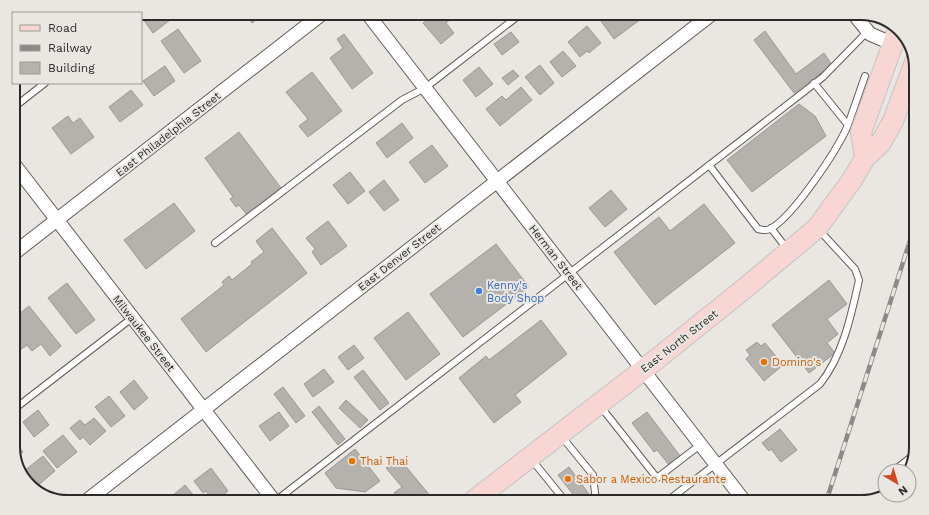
<svg xmlns="http://www.w3.org/2000/svg" width="929" height="515" font-family="'Work Sans',sans-serif">
	<rect width="100%" height="100%" fill="#eae6e2"/>
	<path fill="#b5b1ad" stroke="#9c9895" d="M151,13H165L170,20L153,33L143,19Z
		M245,13H265L252,23Z
		M435,13H458L446,23L454,33L441,44L423,23Z
		M612,13H636L641,19L614,39L601,21Z
		M587,26L601,43L589,53L587,51L580,57L568,42Z
		M178,29L201,61L184,73L161,41Z
		M765,31L796,74L824,53L832,65L794,93L754,40Z
		M511,32L519,42L502,55L494,44Z
		M344,34L373,73L352,89L330,58L343,48L337,39Z
		M563,51L576,66L562,77L550,62Z
		M540,65L554,83L540,95L525,77Z
		M165,66L175,81L154,96L143,81Z
		M479,67L493,84L476,97L463,80Z
		M513,70L519,76L508,85L502,78Z
		M312,72L342,111L308,137L299,126L308,119L286,92Z
		M521,87L532,100L500,126L486,109L502,96L506,100Z
		M131,90L143,105L120,122L109,107Z
		M799,104L815,116L826,136L752,192L727,160Z
		M68,116L73,123L80,118L94,137L71,154L52,128Z
		M402,123L413,138L387,158L376,143Z
		M239,132L281,188L247,215L239,205L236,207L230,199L233,197L205,158Z
		M432,145L448,166L425,183L409,162Z
		M350,172L365,191L348,204L333,185Z
		M384,180L399,200L384,211L369,192Z
		M611,190L627,209L605,227L589,208Z
		M174,203L195,231L146,269L124,240Z
		M704,204L735,243L655,305L614,252L659,217L670,231Z
		M328,221L347,246L321,265L312,252L315,249L306,238Z
		M272,228L307,273L206,352L181,319L224,285L222,282L229,276L232,280L252,264L251,262L264,252L256,241Z
		M496,244L529,287L463,337L430,294Z
		M829,280L847,304L827,319L838,334L827,343L835,353L809,373L772,325Z
		M67,283L95,320L76,334L48,298Z
		M29,306L61,346L50,356L41,344L32,351L27,345L16,353L13,349V319Z
		M408,312L440,354L406,380L374,338Z
		M541,320L567,354L515,395L521,402L494,423L459,378L486,356L489,360Z
		M757,342L761,346L765,343L783,365L764,381L746,359L750,355L746,350Z
		M354,345L364,358L348,370L338,357Z
		M324,369L334,382L313,397L304,384Z
		M363,370L389,403L380,410L354,377Z
		M134,380L148,398L134,410L120,392Z
		M283,387L305,416L296,423L274,394Z
		M109,396L125,416L111,427L95,407Z
		M346,400L368,420L360,428L339,408Z
		M319,406L345,439L338,445L312,412Z
		M38,410L49,425L34,437L23,422Z
		M279,412L289,426L270,441L259,426Z
		M647,412L680,456L669,465L657,450L654,452L632,423Z
		M94,418L106,431L90,445L83,437L80,440L70,428L80,420L85,425Z
		M780,429L797,450L781,462L771,449L769,451L762,443Z
		M63,435L77,452L57,468L43,451Z
		M13,439L23,452L15,457L13,451Z
		M355,449L380,481L365,492L336,488L325,473Z
		M43,456L55,471L36,487L24,471Z
		M399,458L431,497L425,502H401L394,493L402,487L386,468Z
		M569,467L589,494L579,502L558,475Z
		M211,468L228,491L214,502L206,491L203,493L194,481Z
		M185,485L199,502H167L166,501Z
		M550,495L555,502H542Z
		M701,498L704,502H696Z"/>
	<g fill="none" stroke-linecap="round" stroke-linejoin="round">
		<g stroke="#625e5b" stroke-width="8">
			<path id="lane" d="M13,108L45,83
				M848,125L865,76
				M709,165L758,229C762,230 766,231 770,229C793,217 838,149 848,125L814,83
				M771,228L787,249
				M215,243L402,100L425,88L522,13
				M601,407L657,478L700,445
				M13,410L132,318
				M562,437L593,475L596,502
				M532,460L566,502
				M274,502L823,77L868,31
				M666,502L820,384C843,355 851,316 859,280L855,269L819,230"/>
		</g>
		<g stroke="#625e5b" stroke-width="15">
			<path id="street" d="M367,13L745,502
				M853,13L870,34L893,44
				M13,163L275,502
				M13,254L323,13
				M899,471L913,460
				M85,502L713,13"/>
		</g>
		<g stroke="#c4c4c3" stroke-width="22">
			<path id="primary" d="M865,158L861,132L898,30
				M472,502L643,370L739,293L817,228L852,180L865,158L880,144L893,121L915,62"/>
		</g>
		<use href="#lane" stroke="#fff" stroke-width="6"/>
		<use href="#street" stroke="#fff" stroke-width="13"/>
		<use href="#primary" stroke="#f8d6d4" stroke-width="20"/>
		<g stroke="#8c8987" stroke-width="4.5">
			<path id="rail" d="M826,502L916,222"/>
		</g>
		<use href="#rail" stroke="#eae6e2" stroke-width="3" stroke-dasharray="9" stroke-linecap="butt"/>
	</g>
	<circle fill="#3f7fe0" stroke="#eae6e2" stroke-width="1.5" cx="479" cy="291" r="4"/>
	<g fill="#e8710a" stroke="#eae6e2" stroke-width="1.5">
		<circle cx="764" cy="362" r="4"/>
		<circle cx="352" cy="461" r="4"/>
		<circle cx="568" cy="479" r="4"/>
	</g>
	<g text-anchor="middle" stroke-width="4" stroke-linejoin="round" paint-order="stroke">
		<g font-size="11" fill="#2d2b2a" stroke="#eae6e2">
			<text transform="translate(168 134) rotate(-38)" y="4">East Philadelphia Street</text>
			<text transform="translate(399 257) rotate(-38)" y="4">East Denver Street</text>
			<text transform="translate(556 257) rotate(52)" y="4">Herman Street</text>
			<text transform="translate(144 333) rotate(52)" y="4">Milwaukee Street</text>
			<text transform="translate(679 341) rotate(-38)" y="4">East North Street</text>
		</g>
		<g font-size="11" fill="#366cbe" stroke="#eae6e2" text-anchor="start">
			<text x="487" y="289">Kenny's<tspan x="487" dy="13">Body Shop</tspan></text>
		</g>
		<g font-size="11" fill="#c56008" stroke="#eae6e2" text-anchor="start">
			<text x="772" y="366">Domino's</text>
			<text x="360" y="465">Thai Thai</text>
			<text x="576" y="483">Sabor a Mexico Restaurante</text>
		</g>
	</g>
	<path d="M0 0H929V515H0ZM68 20H861A48 48 0 0 1 909 68V447A48 48 0 0 1 861 495H68A48 48 0 0 1 20 447V68A48 48 0 0 1 68 20Z" fill="#eae6e2" fill-rule="evenodd"/>
	<path fill="none" stroke="#2d2b2a" stroke-width="2" d="M68 20H861A48 48 0 0 1 909 68V447A48 48 0 0 1 861 495H68A48 48 0 0 1 20 447V68A48 48 0 0 1 68 20Z"/>
	<rect x="12" y="12" width="130" height="72" fill="#eae6e2" stroke="#9e9b98"/>
	<rect x="20" y="25" width="20" height="6" fill="#f8d6d4" stroke="#9e9b98"/>
	<text x="48" y="32" font-size="12" fill="#2d2b2a">Road</text>
	<rect x="20" y="45" width="20" height="6" fill="#8c8987" stroke="#9e9b98"/>
	<text x="48" y="52" font-size="12" fill="#2d2b2a">Railway</text>
	<rect x="20" y="62" width="20" height="12" fill="#b5b1ad" stroke="#9e9b98"/>
	<text x="48" y="72" font-size="12" fill="#2d2b2a">Building</text>
	<g transform="translate(897 483) rotate(142)"><circle r="19" fill="#eae6e2" stroke="#9e9b98"/>
	<path d="M0-3L7 15L0 10L-7 15Z" fill="#d24825"/>
	<text y="-6" font-size="11" font-weight="bold" text-anchor="middle" fill="#2d2b2a">N</text>
	</g>
</svg>
